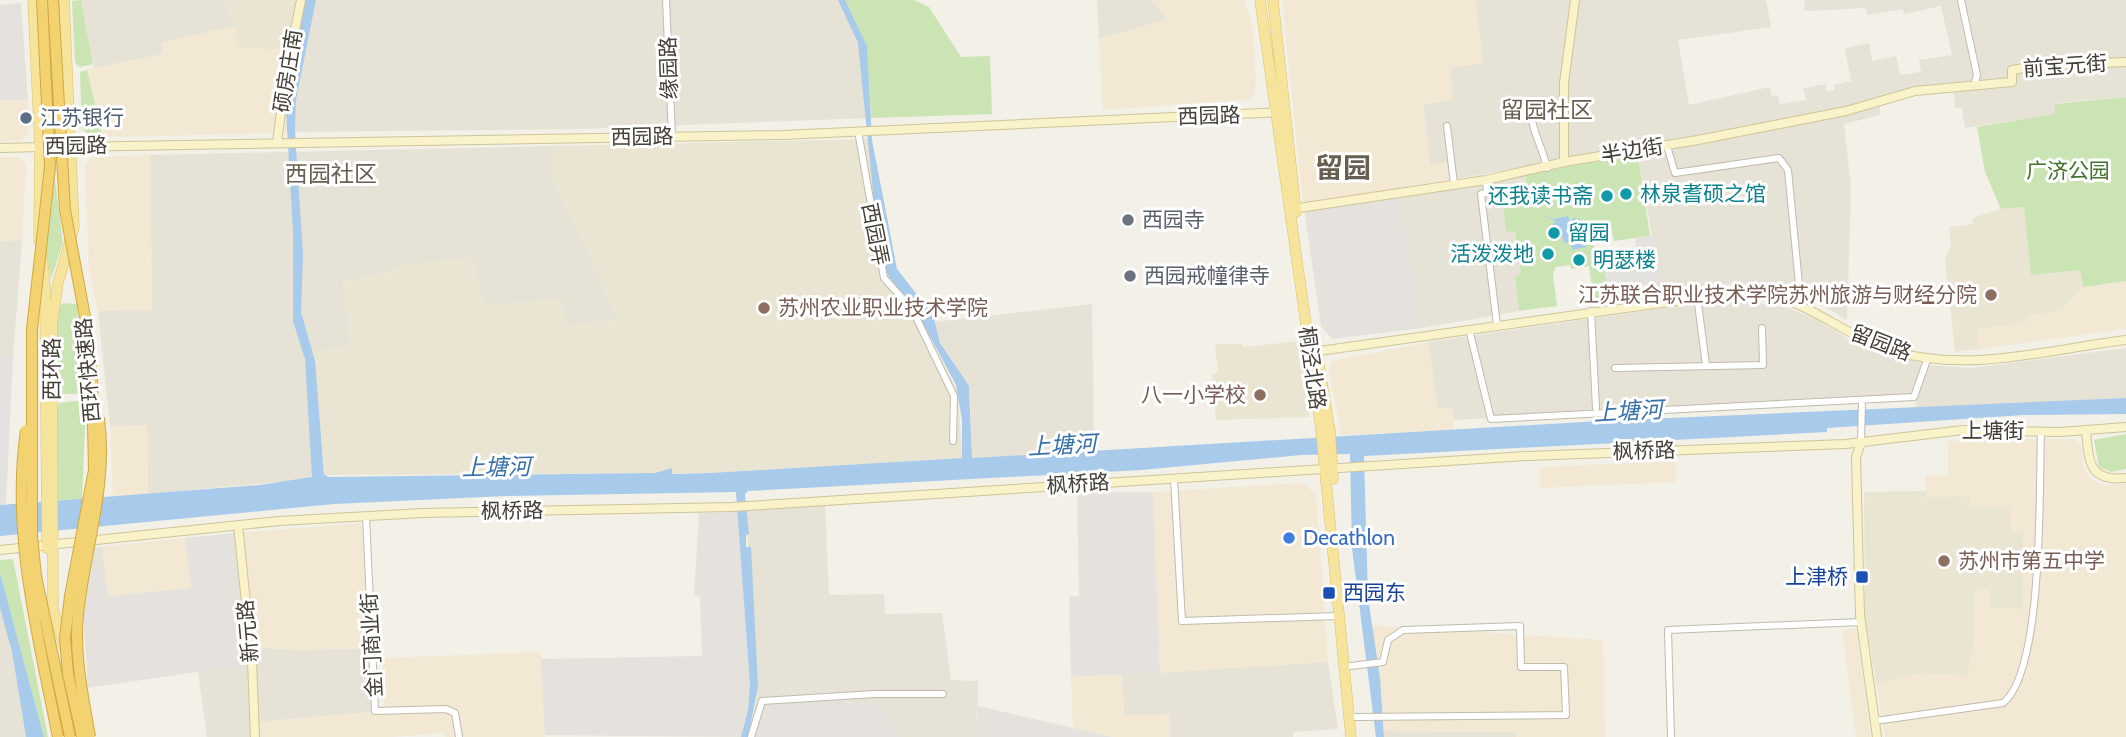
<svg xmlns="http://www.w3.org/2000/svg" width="2126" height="737" font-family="Cabin,'Noto Sans SC',sans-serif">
	<rect width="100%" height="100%" fill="#f2f0e7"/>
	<path fill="#e6e2d6" d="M81,0H226L234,26L162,43L164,54L94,68Z
		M316,0H845L862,32L871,118L577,129L295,132L296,100Z
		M1097,0H1152L1168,19L1099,39Z
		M1475,0H1573L1562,161L1449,180L1447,163L1430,165L1423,104L1453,100L1449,68L1483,63Z
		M1578,0H1766L1771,27L1678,40L1689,105L1770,87L1772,96L1778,95L1780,104L1806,100L1803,88L1826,84L1827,92L1835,90L1834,85L1851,81L1845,48L1869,43L1872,61L1896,56L1900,75L1921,72L1919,60L1952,55L1941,6L1904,14L1903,9L1867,15L1865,8L1805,11L1804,0H2126V97L2055,103L2056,114L1965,128L1962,108H1955L1954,93H1924L1878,100L1881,115L1844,124L1851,187L1847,320L1810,298L1770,287L1717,284L1661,290L1638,155L1731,136L1567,160L1566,82Z
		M551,146L552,175L619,319L567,327L561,299L483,305L472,258L411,264L376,276L342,281L352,346L304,353L314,472L311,479L148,494L147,426H110L98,311L152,309L150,155Z
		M1525,173L1528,192L1502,196L1515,231L1521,274L1515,276L1519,311L1422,328L1399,194Z
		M22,240L13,358L0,357V241Z
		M1745,301L1788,308L1815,319L1858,345L1928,365L1972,368L2126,348V398L1916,408L1915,398L1453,420L1452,407L1438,409L1428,342L1706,302Z
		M1092,304L1094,450L972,458L970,391L940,343L934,322Z
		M825,506L829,595L884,594L885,614L942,613L951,680L978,681L977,737H901L880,704L839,702L838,691L757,699L746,511Z
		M0,608L12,652L26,737H0Z
		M248,647L300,650L370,648L373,712L257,722L252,737H207L198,672L250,664Z
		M1328,662L1338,729L1293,732V737H1170L1124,715L1122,674Z
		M1384,731L1516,732V737H1384Z"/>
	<path fill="#f3e8d4" d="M1152,0H1244L1253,29L1256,85L1252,99L1103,110L1099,39L1167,19Z
		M1282,0H1475L1483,63L1450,68L1453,100L1423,104L1430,165L1447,162L1449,180L1303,203Z
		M234,26L240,48L294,50L285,93L288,133L103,137L87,70L163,54L162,43Z
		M0,100H28V133L21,141L0,142Z
		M150,155L152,310L98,311L89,271L85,165L92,157Z
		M0,157H19L26,164L22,240L0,241Z
		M2126,281V329L1979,349L1977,329L2025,323V316L2061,311L2083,287Z
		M1428,342L1438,408L1452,407L1454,430L1341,435L1329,370L1332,361Z
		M147,425L148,494L113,496L110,426Z
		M1994,439H2073L2081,446L2083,465L2090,479L2102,485L2126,484V737H1885L1876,683L1920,673L1967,676L1973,649L1975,589H1989L2023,532L2011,531L1969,507L1968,496L1926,497V476L1948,475V441Z
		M1675,461L1676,482L1540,488L1539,467Z
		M1302,483L1316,494L1328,662L1160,673L1153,492Z
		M364,523L370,648L300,650L248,647L235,533Z
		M185,538L191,588L108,596L102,547Z
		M1370,625L1603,640L1605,737H1516L1515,732L1384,731L1380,678Z
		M1856,628L1871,737H1856L1842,630Z
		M541,652L545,737H446L445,733L391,737H258L257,722L373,712L385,715L383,658Z
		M1122,674L1124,715L1170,714V737H1112L1073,728L1071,676Z"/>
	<path fill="#e5e1dc" d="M21,3L28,100H0V5Z
		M1399,194L1422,328L1332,339L1321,326L1304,208Z
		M1077,492H1153L1160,673L1071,676L1069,597L1079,596Z
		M738,512L750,685L748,710L741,737L545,735L541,659L702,656L700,597L694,596L699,513Z
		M235,533L250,664L88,688L83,612L93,548L102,547L108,596L191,588L185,538Z
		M839,691V702L880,704L901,737H748L757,699Z
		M978,706L1073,728L1112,737H977Z"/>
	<path fill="#eae5d2" d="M226,0H304L294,50L240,48Z
		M868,139L877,232L889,277L916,310L958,392L962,458L710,473L325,475L313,352L352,345L341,281L377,276L411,264L473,258L483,305L562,299L567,327L619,319L552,175L551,146Z
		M2024,207L2031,275L2081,270L2083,287L2061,311L2025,316L2026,323L1977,329L1979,349L1955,352L1945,260L1951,245L1949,227L1973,224L1972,218L2001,209Z
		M1301,341L1309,417L1216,420L1212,374L1218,373L1215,344H1242L1243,347Z
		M1926,491L1927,497L1969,496V507H2010L2011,531L2023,532V609L1989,608V590L1975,589L1973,649L1967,676L1920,673L1876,683L1865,614L1864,492Z"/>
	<path fill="#cae4b3" d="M81,0L93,64L80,67L75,63L72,1Z
		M845,0H914L929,7L961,57L990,56L992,114L871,118L867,46Z
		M87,70L103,137L89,136L82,128L80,72Z
		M2126,97V281L2083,287L2080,270L2031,275L2024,207L2001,209L1985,172L1977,127L2055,114V104Z
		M1638,155L1650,236L1614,241L1611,226L1591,229L1595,253H1602L1609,299L1594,302L1589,266L1571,269L1570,265L1556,267L1553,274L1557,306L1519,311L1515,276L1521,274L1515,232L1506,231L1502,195L1528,192L1525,173Z
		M55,179L63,243L51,279L46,248Z
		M63,303L77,304L85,394H57C56,374 49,316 63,303Z
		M76,401L86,402L82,499L58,500L55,411L59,403Z
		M2126,434V469L2111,472L2099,467L2094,440Z
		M13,559L48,737H44L0,573V560Z"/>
	<path fill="#e4e2df" d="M1654,235L1661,290L1647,292L1646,285L1631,287V294L1624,295L1622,285L1607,287L1602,253L1636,248L1635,238Z
		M0,357L13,358L6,504L0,505Z"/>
	<path fill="#a8caeb" d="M304,0H316L296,100L295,132L303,254L301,312L315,361L324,474L328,477L655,473L672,468V474L710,473L962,458V420L956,385L916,310L889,277L883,263L877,232L858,43L838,0H845L867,46L872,140L897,269L933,315L940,343L969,386L972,458L1600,421L2126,398V414L2024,415L1827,428V432L1364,456L1368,598L1380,678L1384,737H1376L1352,548L1350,454L1301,455L1141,470L748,491L745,494L749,534L746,535V547H751L758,687L748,737H741L748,710L750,685L736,492L506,496L334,504L0,536V505L260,485L312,477L305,359L293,321V232L285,93Z
		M1540,214L1554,219L1568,216L1570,223L1573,218L1580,219L1584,225L1582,230L1575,232L1583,237L1586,247L1572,250L1571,242L1564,243L1563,237L1554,239L1552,225L1556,221Z
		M0,573L44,737H26L12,652L0,608Z"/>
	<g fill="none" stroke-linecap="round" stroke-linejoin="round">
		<g stroke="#c0bbad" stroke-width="8">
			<path id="street" d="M666,0L672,136
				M1961,0L1977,75L1974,86
				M1531,116C1534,135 1543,149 1547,168
				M1447,126L1454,184
				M858,131L884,278L912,309L954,396L953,441
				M1667,146L1675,173L1779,158L1788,170L1801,305
				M1486,180L1487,193L1481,194L1497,325
				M1697,296L1706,365
				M1591,311L1596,408
				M1469,329L1491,419L1914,397L1927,360
				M1615,368L1763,365L1762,328
				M1861,443L1862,400
				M1174,478L1182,621L1338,616
				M366,516L375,711L446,709L455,713L459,737
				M1343,667L1383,662L1388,640L1403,630L1520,626L1521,667H1564L1566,715L1355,717
				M1875,721L2003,703C2044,671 2039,487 2041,432
				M751,737L762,701L874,694H943
				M1671,737L1668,630L1861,622"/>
		</g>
		<g stroke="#cfc59a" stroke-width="10">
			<path id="secondary" d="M277,143L285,80L301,0
				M67,147L783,135L1281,112
				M0,148L43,147
				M1564,162V83L1575,0
				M1292,209L1486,180L1564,162L1698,140L1846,111L1915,91L2012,82V70L2038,66L2126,62
				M1312,352L1733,293C1756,293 1780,296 1801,306C1834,321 1861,343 1897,352C1971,373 2051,349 2126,340
				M2086,431C2089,461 2088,482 2126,478
				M1861,443L1856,457L1860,615L1877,737
				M238,525L252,661L255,737
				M0,550L279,521L423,513L732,507L1527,456L1846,444L1963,430L2060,432L2126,427"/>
		</g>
		<g stroke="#dbc36d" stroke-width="11">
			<path id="primary" d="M33,0L40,147L39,241
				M64,0L74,227L58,283L52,324L53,609L64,646
				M1260,0L1321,430L1351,737
				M1273,0L1296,212
				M42,255L45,286L47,548
				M1315,341L1330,431L1333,479
				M69,660L78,696"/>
		</g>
		<use href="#street" stroke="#fff" stroke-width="6"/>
		<use href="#secondary" stroke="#faf2c9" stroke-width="8"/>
		<use href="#primary" stroke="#f7e49c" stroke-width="10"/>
		<g stroke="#d1a842" stroke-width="12" stroke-linecap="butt">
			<path id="highway-bridge" d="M42,0L50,167L32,329V536L36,576L70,737
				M53,0L65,210L86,322L92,378L94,470L70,596L65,638L68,674L82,737
				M26,430C11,533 38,636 58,737
				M90,737C83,696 74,656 78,614C85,547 108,486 99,418"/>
		</g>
		<use href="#highway-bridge" stroke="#f3d271" stroke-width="10"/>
	</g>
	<circle fill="#5c6f8a" stroke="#fff" stroke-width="2.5" cx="26" cy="118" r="7"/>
	<g fill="#0f9aa8" stroke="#fff" stroke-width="2.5">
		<circle cx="1626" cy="194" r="7"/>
		<circle cx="1607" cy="196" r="7"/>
		<circle cx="1554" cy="233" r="7"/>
		<circle cx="1548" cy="254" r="7"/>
		<circle cx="1579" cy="260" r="7"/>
	</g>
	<g fill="#6b7280" stroke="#fff" stroke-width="2.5">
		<circle cx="1128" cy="220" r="7"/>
		<circle cx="1130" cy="276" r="7"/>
	</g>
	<g fill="#8d6e63" stroke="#fff" stroke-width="2.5">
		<circle cx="1991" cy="295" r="7"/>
		<circle cx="764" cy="308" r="7"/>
		<circle cx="1260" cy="395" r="7"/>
		<circle cx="1944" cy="561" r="7"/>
	</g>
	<circle fill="#3f7fe0" stroke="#fff" stroke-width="2.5" cx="1289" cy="538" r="7"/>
	<g fill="#1a4fb4" stroke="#fff" stroke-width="2.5">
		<rect x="1855" y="570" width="14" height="14" rx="3.5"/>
		<rect x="1322" y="586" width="14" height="14" rx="3.5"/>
	</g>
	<g text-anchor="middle" stroke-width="6" stroke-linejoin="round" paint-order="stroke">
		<g font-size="21" fill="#454037" stroke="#fff">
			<text transform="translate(2065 66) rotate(-4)" y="7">前宝元街</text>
			<text transform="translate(669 68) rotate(-92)" y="7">缘园路</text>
			<text transform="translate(288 71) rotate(-81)" y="7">硕房庄南</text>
			<text transform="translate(1209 116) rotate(-2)" y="7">西园路</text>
			<text transform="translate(642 137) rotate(-1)" y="7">西园路</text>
			<text transform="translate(76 146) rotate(-1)" y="7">西园路</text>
			<text transform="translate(1632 151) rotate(-9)" y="7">半边街</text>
			<text transform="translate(875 234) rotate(79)" y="7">西园弄</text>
			<text transform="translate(1881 343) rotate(21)" y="7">留园路</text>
			<text transform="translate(1312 368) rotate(82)" y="7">桐泾北路</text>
			<text transform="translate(52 369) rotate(-90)" y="7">西环路</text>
			<text transform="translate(88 370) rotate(-95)" y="7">西环快速路</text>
			<text x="1993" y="438">上塘街</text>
			<text transform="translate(1644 451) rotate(-2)" y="7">枫桥路</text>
			<text transform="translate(1078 484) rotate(-4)" y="7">枫桥路</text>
			<text transform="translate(512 511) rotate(-1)" y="7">枫桥路</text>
			<text transform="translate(248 631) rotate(-95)" y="7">新元路</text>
			<text transform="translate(372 645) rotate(-93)" y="7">金门商业街</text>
		</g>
		<g font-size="21" fill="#4e5e75" stroke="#fff" text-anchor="start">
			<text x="40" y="125">江苏银行</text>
		</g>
		<g font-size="21" fill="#42722e" stroke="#fff">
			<text x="2068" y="178">广济公园</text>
		</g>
		<g font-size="21" fill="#0d838f" stroke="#fff" text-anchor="start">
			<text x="1640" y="201">林泉耆硕之馆</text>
			<text x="1593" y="203" text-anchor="end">还我读书斋</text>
			<text x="1568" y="240">留园</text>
			<text x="1534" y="261" text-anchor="end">活泼泼地</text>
			<text x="1593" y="267">明瑟楼</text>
		</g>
		<g font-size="21" fill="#5b616d" stroke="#fff" text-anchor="start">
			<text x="1142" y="227">西园寺</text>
			<text x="1144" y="283">西园戒幢律寺</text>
		</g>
		<g font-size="21" fill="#785e54" stroke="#fff" text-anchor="end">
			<text x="1977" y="302">江苏联合职业技术学院苏州旅游与财经分院</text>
			<text x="778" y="315" text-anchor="start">苏州农业职业技术学院</text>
			<text x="1246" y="402">八一小学校</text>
			<text x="1958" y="568" text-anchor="start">苏州市第五中学</text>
		</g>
		<g font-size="21" fill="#366cbe" stroke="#fff" text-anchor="start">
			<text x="1303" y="545">Decathlon</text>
		</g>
		<g font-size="21" fill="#164399" stroke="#fff" text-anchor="end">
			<text x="1848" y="584">上津桥</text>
			<text x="1343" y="600" text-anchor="start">西园东</text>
		</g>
		<g font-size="23" fill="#675f4f" stroke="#fff">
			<text x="1547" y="118">留园社区</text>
			<text x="331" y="182">西园社区</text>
		</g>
		<g font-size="23" font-style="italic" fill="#3870a9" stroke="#fff">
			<text transform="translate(1628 411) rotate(-3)" y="8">上塘河</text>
			<text transform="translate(1062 445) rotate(-3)" y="8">上塘河</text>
			<text transform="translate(496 467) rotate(-1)" y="8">上塘河</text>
		</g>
		<g font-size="28" font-weight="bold" fill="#675f4f" stroke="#fff">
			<text x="1343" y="178">留园</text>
		</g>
	</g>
</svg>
